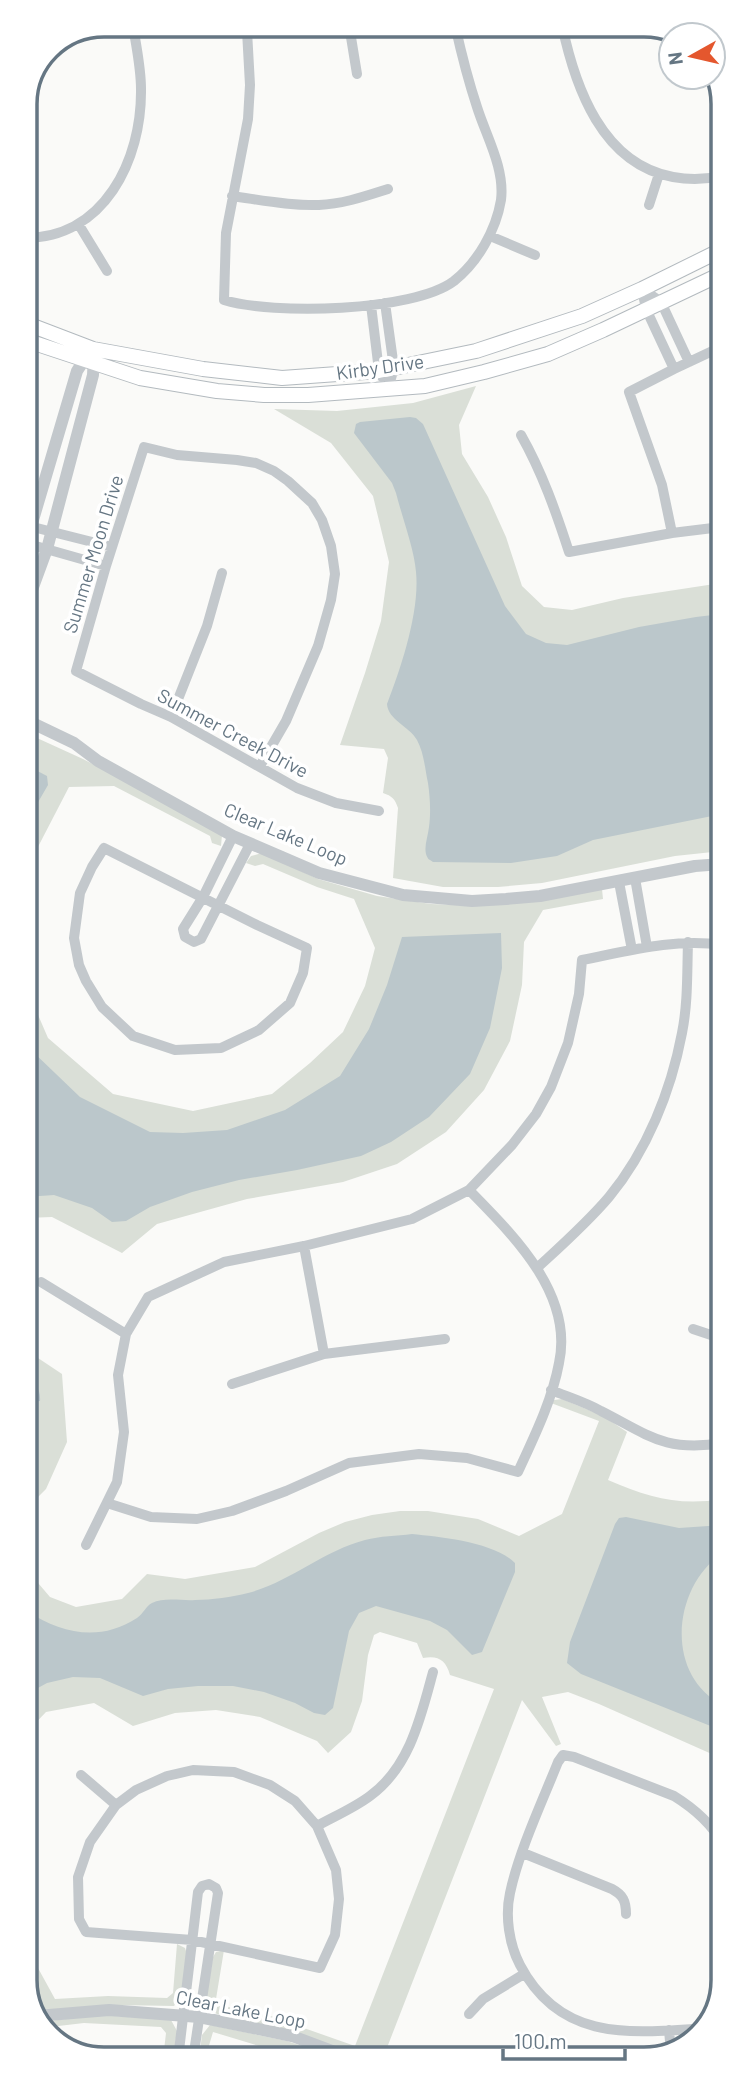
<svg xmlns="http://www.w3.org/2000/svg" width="748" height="2084" font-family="Barlow,sans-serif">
	<rect width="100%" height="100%" fill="#fafaf8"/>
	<path fill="#dadfd7" d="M476,386L459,425L462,454L488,497L506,537L522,586L544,607L572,610L623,598L721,583L722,851L675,856L542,883L498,887H443L393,878L398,808C395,799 392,796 383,793L388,758L384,749L340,745L365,673L381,621L389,562L373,496L331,443L274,409L337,411L413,403Z
		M26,733L83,759L217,829L222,835L221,846L212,843L210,836L114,786L69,787L26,870Z
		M262,853L318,879L377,896L431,904L482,906L602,889L603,899L543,910L524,942L522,985L510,1041L484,1090L446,1132L397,1164L343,1182L247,1199L157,1224L122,1253L52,1217L26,1218V987L48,1038L113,1094L193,1111L272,1094L310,1063L343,1032L365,986L375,948L354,899L317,887L263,864L255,866L246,863L251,856Z
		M26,1350L62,1374L67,1442L46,1489L32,1503L27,1517Z
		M562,1399L603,1416L627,1432L608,1480C649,1498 679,1506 723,1499V1594L711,1606L715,1665L723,1671V1759L599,1704L568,1692L542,1697L561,1744L556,1746L522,1700L383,2058H362L274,2027L217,2014L210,2010L206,2000L213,1957L216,1952L224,1950L216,1999L220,2005L279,2018L284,2021L355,2046L494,1689L450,1675C446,1660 438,1655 423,1658L417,1643L380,1632L374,1635L368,1655L362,1701L351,1732L328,1753L317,1741L260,1717L216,1710L175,1713L133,1726L94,1703L46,1712L27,1732V1570L50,1597L76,1607L122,1599L147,1574L185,1579L255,1567L319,1533L345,1522L372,1515L400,1511H428L478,1519L519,1536L562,1514L599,1421L551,1403L554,1400Z
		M177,1944L185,1948L187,1954L181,1997L174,2006L117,2005L34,2012L27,2001V1948L55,1999L108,1996L167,1998L173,1993Z
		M101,2015L171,2020L177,2031L173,2059H163L166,2033L161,2027L84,2023L50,2027L47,2032L40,2022Z
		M210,2025L287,2041L339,2058H299L213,2032L205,2059H199L202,2035Z"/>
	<path fill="#bbc7cb" d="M410,417L416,418L423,424L505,606L526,634L546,643L567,645L639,627L696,617L721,614L722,814L593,840L557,856L511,863L433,862C429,859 428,860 426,854C424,846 428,836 429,827C431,813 430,797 428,783C425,769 424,753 417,740C409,726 388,720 387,704C401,668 420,611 416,572C414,548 402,517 396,493L392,483L354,433L356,424L360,422Z
		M26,765L47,776L48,785L26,823Z
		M501,933L502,968L490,1028L470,1074L429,1117L391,1142L361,1156L297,1170L239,1180L192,1192L150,1207L126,1221L112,1222L92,1208L54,1195L26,1197V1041L31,1050L80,1097L150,1132L183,1133L227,1130L285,1110L340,1076L369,1029L387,985L402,937Z
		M26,1375C35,1381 41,1390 40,1401L26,1403Z
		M626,1517L679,1528L723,1525V1553C672,1586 664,1676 723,1705V1731L581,1674L567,1663L570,1642L615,1524L619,1518Z
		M412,1534C441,1537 494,1542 515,1563V1572L482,1652L472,1655L447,1630L430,1621L376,1606L359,1613L349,1631L333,1708L325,1715L314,1713L295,1703L264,1692L233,1686H198L168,1689L143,1696L100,1678L73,1677L47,1683L27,1694V1611C62,1634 100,1642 137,1618C143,1614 146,1606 152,1603C164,1597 182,1601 195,1600C212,1600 232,1597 248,1593C290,1582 323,1551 365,1540C380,1536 397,1536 412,1534Z"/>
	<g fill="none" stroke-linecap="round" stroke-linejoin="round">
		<g stroke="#b3babf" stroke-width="16">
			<path id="secondary" d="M25,323L93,349L203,369L282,378L379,371L476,351L582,316L642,289L721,250
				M25,340L140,378L217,391L264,395H308L425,386L484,372L548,354L603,330L721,274"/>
		</g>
		<path stroke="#c3c8cc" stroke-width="10" d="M284,25L247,31L250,85L248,119L226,233L224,300C272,315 413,312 454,281C478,262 496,230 501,200C505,168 486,136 477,107C468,80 461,52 455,25
			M349,25L357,74
			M562,25C575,87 602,164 673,177C689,180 704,180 721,176
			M232,196C261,200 290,206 319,205C343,204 366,196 388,189
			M649,205L659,174
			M79,225L107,271
			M490,236L535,255
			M25,238C104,238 142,160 141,89C141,67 136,46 133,25
			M642,289L661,302L689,362
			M642,289L646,309L674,369
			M385,303L394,368L388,389
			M371,305L379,371L382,377
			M521,435C542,472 556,512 569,552L672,533L721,527
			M25,525L112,547
			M672,533L662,485L629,392L674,369L721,347
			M25,543L106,566
			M171,717L207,626L222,573
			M260,766L286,721L318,646L331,600L335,574L331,546L322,520L312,503L288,481L274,471L256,463L237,460L177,455L144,447L106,566L76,671L141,704L171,717L297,788L336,803L379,811
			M233,836L203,897L183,929L185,937L194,942L201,939L250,844
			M104,848L257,925L307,948L303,973L290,1003L259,1030L221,1048L175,1050L133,1036L102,1007L86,981L79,965L74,938L80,893L92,867Z
			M635,878L647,947
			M619,882L632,950
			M304,1246L324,1354
			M537,1268C562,1245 587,1223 609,1197C647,1151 671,1091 682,1033C688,1003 687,973 688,942
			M41,1282L126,1334
			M693,1329L723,1339
			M232,1384L324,1354L445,1339
			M551,1390C568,1397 585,1402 601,1411C650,1436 665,1452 723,1443
			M107,1503L151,1517L197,1519L232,1511L286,1491L349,1463L419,1454L467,1458L518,1472C534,1437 552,1401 559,1363C574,1294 513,1235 469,1190
			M86,1545L117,1482L124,1432L118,1375L126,1334L148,1297L224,1262L304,1246L412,1219L469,1190L512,1145L536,1114L551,1087L568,1043L579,994L582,960C628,951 675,938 722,945
			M193,1770L234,1772L270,1785L295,1801L317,1826L336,1870L339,1899L335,1935L320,1968L192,1940L86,1932L79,1919L78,1877L90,1842L116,1805L136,1790L167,1776Z
			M81,1775L116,1805
			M317,1826C335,1816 354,1808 370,1796C410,1767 421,1716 433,1672
			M523,1853L612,1889C623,1895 626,1901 626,1914
			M469,2014L483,1999L524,1974
			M707,2028C632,2033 561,2043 520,1965C509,1944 505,1916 510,1893C519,1851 542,1802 558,1762L563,1755L574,1757L674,1796C695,1809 711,1823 723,1844
			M669,2030L671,2053
			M178,2059L198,1892L202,1886L209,1884L216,1888L218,1893L193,2059"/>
		<path stroke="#c3c8cc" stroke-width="12" d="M25,547L77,371L88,354
			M25,609L47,549L93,375L94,356
			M26,720L74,743L98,761L233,836L319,873L403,895L472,901L506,899L540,896L695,866L722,864
			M37,2016L109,2010L199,2017L292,2036L351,2058"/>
		<use href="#secondary" stroke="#fff" stroke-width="14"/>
	</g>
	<g text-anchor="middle" stroke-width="7" stroke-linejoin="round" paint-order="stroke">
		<g font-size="19" fill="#657683" stroke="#fff">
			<text transform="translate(380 367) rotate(-8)" y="7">Kirby Drive</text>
			<text transform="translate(93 554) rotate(-73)" y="7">Summer Moon Drive</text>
			<text transform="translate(233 733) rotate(28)" y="7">Summer Creek Drive</text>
			<text transform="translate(286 834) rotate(23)" y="7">Clear Lake Loop</text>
			<text transform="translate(241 2009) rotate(11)" y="7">Clear Lake Loop</text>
		</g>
	</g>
	<path d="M0 0H748V2084H0ZM104 37H644A67 67 0 0 1 711 104V1980A67 67 0 0 1 644 2047H104A67 67 0 0 1 37 1980V104A67 67 0 0 1 104 37Z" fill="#fff" fill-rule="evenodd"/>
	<path fill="none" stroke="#657683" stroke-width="3.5" d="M104 37H644A67 67 0 0 1 711 104V1980A67 67 0 0 1 644 2047H104A67 67 0 0 1 37 1980V104A67 67 0 0 1 104 37Z"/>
	<g transform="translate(692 56) rotate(262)"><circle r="33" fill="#ffffff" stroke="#c1c8cd" stroke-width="2"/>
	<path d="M0-5L12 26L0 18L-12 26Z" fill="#e4572e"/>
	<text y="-10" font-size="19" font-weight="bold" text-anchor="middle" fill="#657683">N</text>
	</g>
	<path d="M503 2049v10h122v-10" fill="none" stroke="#657683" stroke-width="3.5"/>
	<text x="514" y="2049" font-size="21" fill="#657683" stroke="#ffffff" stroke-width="5" paint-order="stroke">100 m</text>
</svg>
